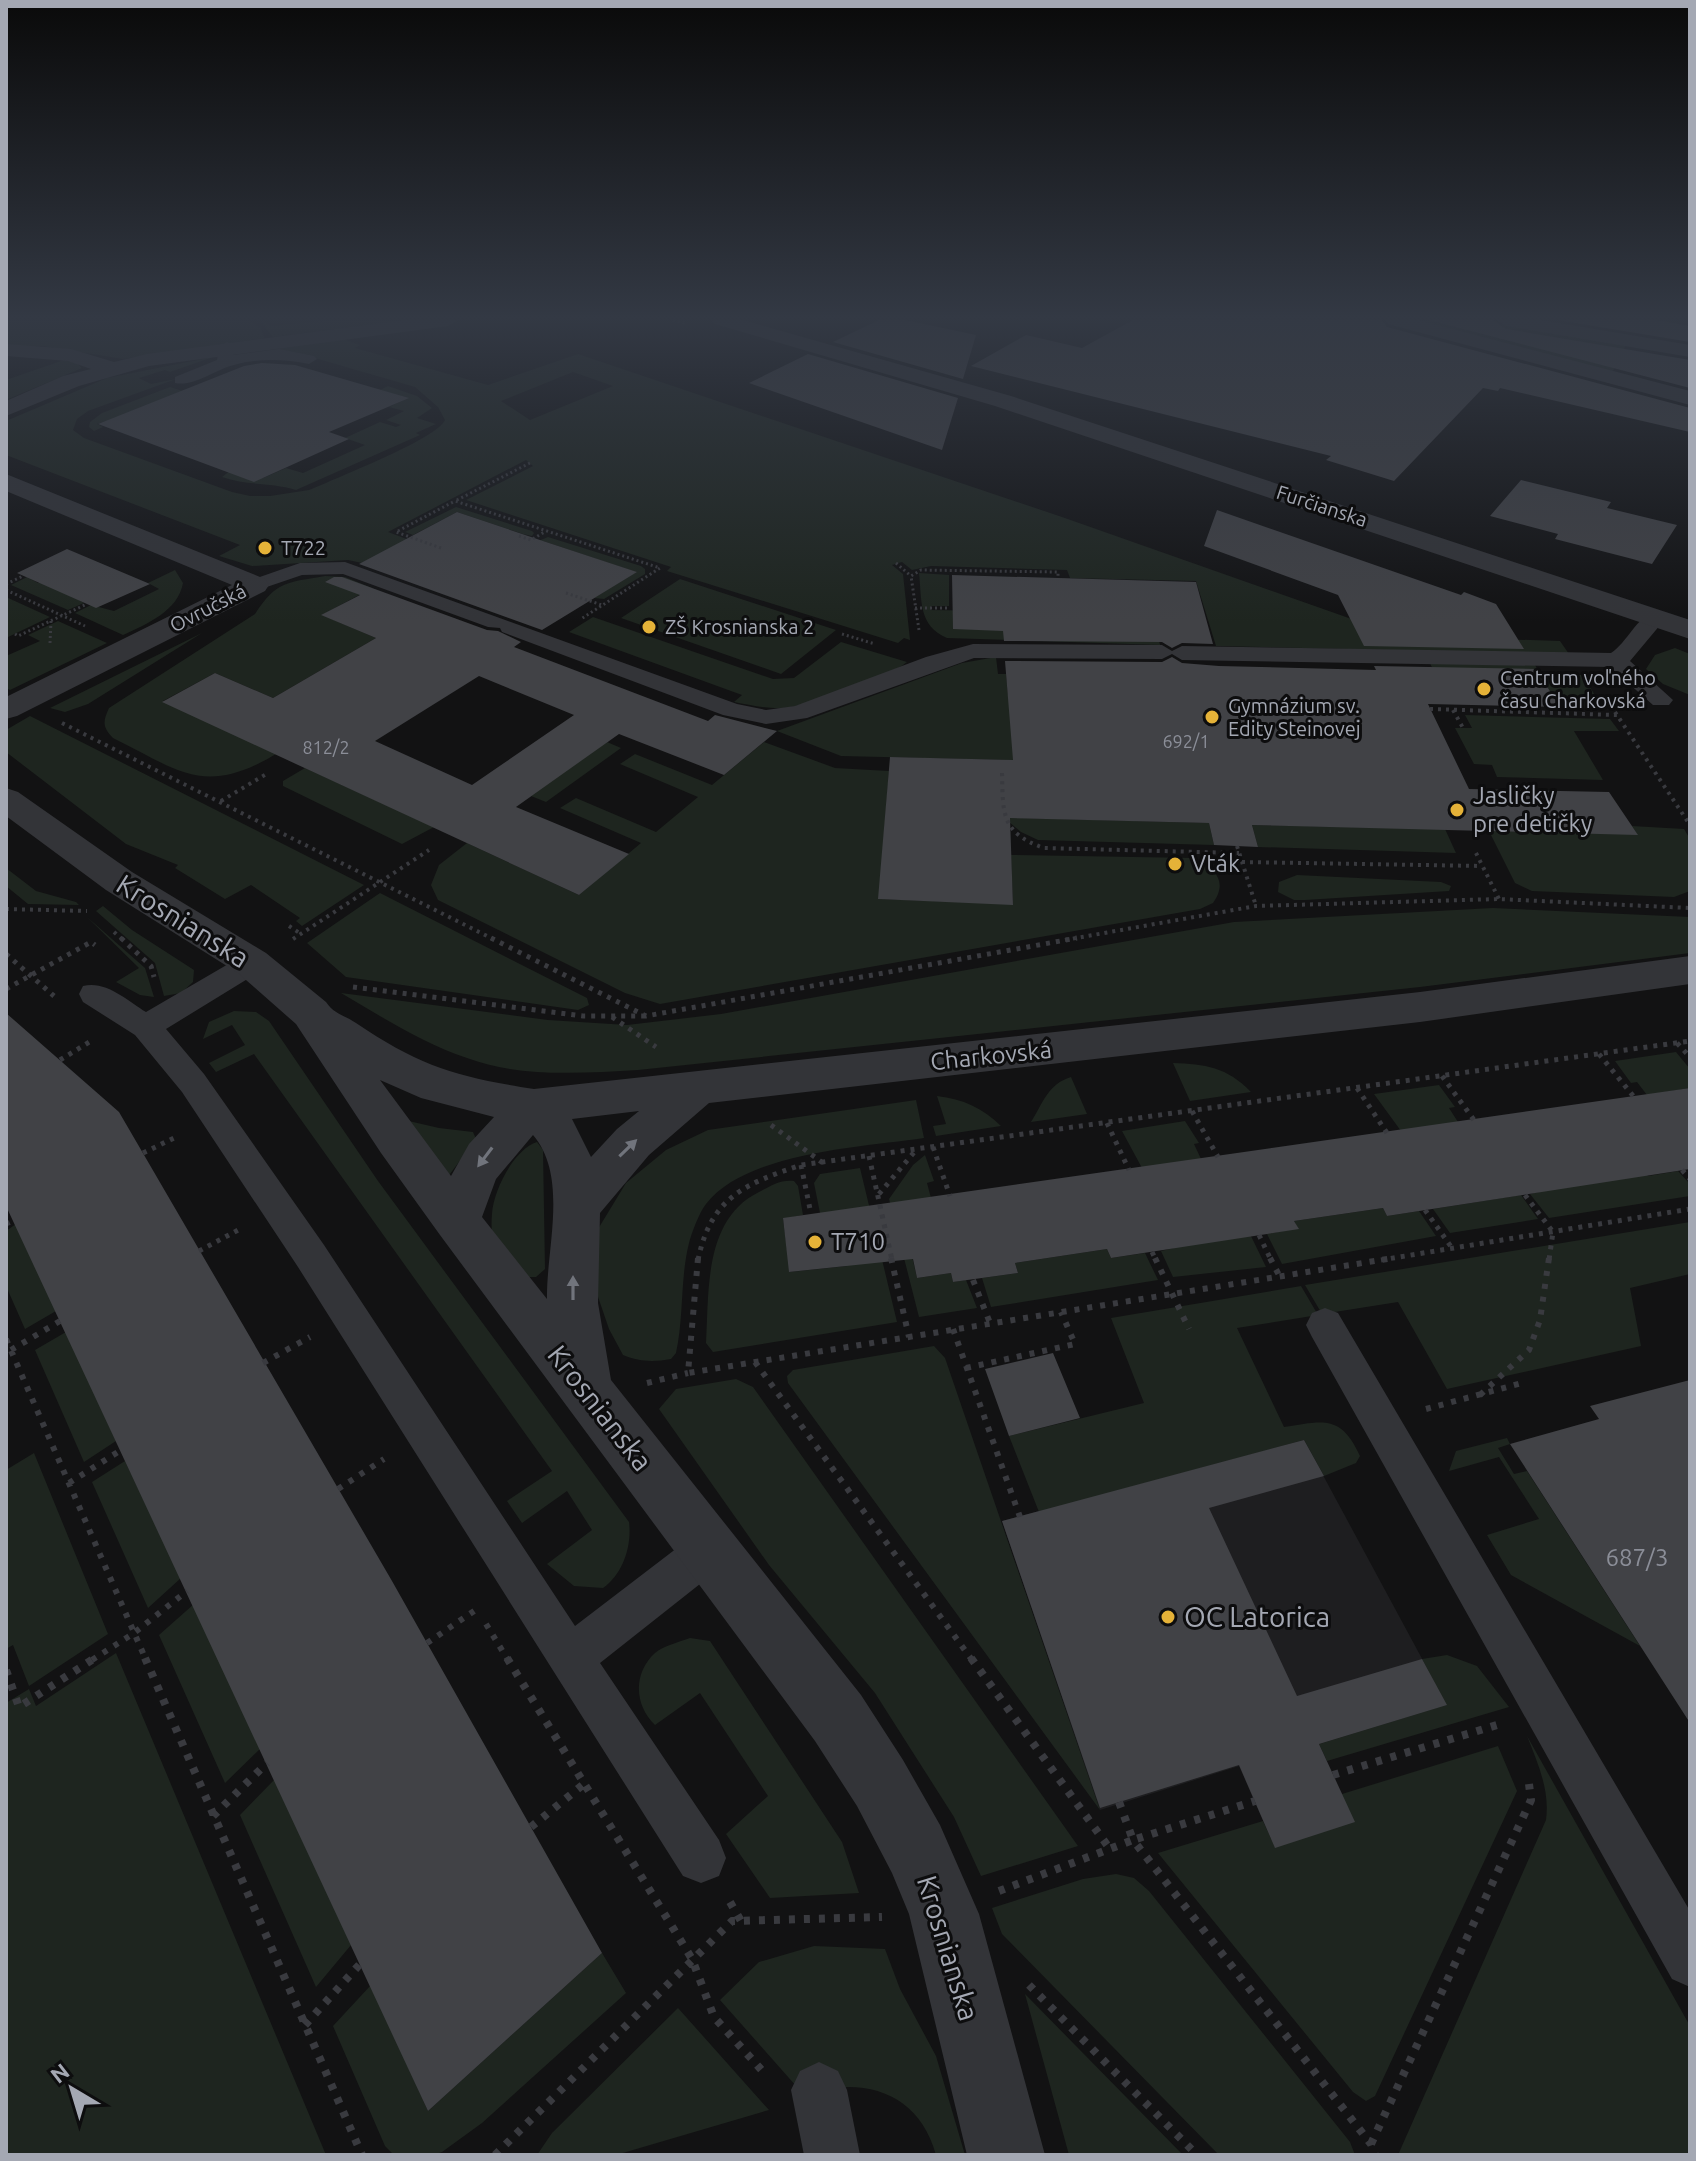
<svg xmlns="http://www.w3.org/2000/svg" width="1696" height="2161" font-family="Ubuntu,sans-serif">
	<rect width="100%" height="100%" fill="#121213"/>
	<path fill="#1e1e20" d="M1304,1440L1447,1705L1319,1744L1275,1848L1239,1766L1100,1810L1002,1521Z"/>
	<path fill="#1e251f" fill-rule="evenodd" d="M6,320H247L260,327L265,338L123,359L42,346H6Z
		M261,320L271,326L333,320H408L272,337Z
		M1410,320H1477L1626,345L1612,373Z
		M343,339L360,345L355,348L488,385L578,354L1062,517L1380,629L1403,636L1560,641L1569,654L1216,646L1196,581L1070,578L1067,570L931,566L912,570L902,562L892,565L903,574L910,640L904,638L898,643L667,571L671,567L466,500L533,466L526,460L388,532L436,550L362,563L348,560L252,566L219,556L240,545L6,455V421L107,378L213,357L170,372L165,370L139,378L151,384L176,379L88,411L77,419L73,430L84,438L232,492L250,496H270L309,490L326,483C348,473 437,438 445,420L438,407L415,387L294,352L263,351ZM573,372L613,386L530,420L501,401Z
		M64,360L77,363L82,368L6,400V380Z
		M388,386L417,396L432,408L417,418L436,424L416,433L420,435L296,490C271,482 247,486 222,477L235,467L263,478L286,468L303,473L365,445L345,438L380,422L396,427L401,425L386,420L404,411L389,407L407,398L380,390Z
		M170,387L195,395L97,424L103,427L94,431L89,427L90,422L102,413Z
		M456,507L532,531L534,533L532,536L523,534L457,512L413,535L405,532Z
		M548,537L641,566L645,569V574L604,599L594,598L636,572L543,541L531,544Z
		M175,570L183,583C178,611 147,624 123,635L75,613L91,605L114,611L159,589L148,583Z
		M919,573L949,575V606H931V610L998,611L1156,628L1160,645L947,638C918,626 922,600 919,573Z
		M325,576L345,577L372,588L322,615L376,638L273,698L215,673L163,701L276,754C204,797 180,771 113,738C102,727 103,721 109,708L255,614C277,580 287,583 325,576Z
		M27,577L38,583L44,580L84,603L68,610L11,585Z
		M680,579L836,630L781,674L621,618Z
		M6,597L50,617L6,638Z
		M593,617L773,679L794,678L841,642L907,662C888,678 809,706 784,708C767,709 750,705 734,702L742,695L569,632Z
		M58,621L107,643L10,690L6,688V656L40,641L28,635Z
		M202,633L88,704L65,712L50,708Z
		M1675,648L1690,654V695L1663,684L1646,669L1655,655Z
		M996,657L998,674H1006L1008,695L1084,762L841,756L777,731L962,663Z
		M1430,663L1535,665L1540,674L1582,675L1604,709L1560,707L1539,674L1434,672Z
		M1465,715L1610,719L1619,731H1574L1603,780L1497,777L1492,765L1474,764L1455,728H1472Z
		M30,716L32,717L364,885L302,926L296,921L300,918L251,885L225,899L175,868L178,865L126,844L6,752V730Z
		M607,742L621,748L546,802L531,796Z
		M764,742L835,768L889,771L879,899L1013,904L1011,855L1193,858C1214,868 1229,880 1213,903L1200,909L660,1004L625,993L438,900L431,885L439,865L467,843L579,895L641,843L560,808L576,798L656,832L698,797L620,764L635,754L712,785Z
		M305,768L434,827L402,844L283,786V781Z
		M1006,773L1021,818L1209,823L1214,845L1038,840L1021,832L1009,822Z
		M1252,825L1445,829L1456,853L1258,847Z
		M1632,826L1684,829L1690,839V891L1674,897L1532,891L1515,883L1489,831L1637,834Z
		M6,868L36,891L76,902L79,905L28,904L6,886Z
		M1297,875L1441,882L1451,886L1449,891L1305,900H1294L1278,892L1279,882Z
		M380,893L587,998L589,1005L578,1010L346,977L307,943Z
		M103,906L132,930L194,970L193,982L181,993L164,996L155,963L96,911Z
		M1493,908L1690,917V953L1420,987L638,1070C582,1073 520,1078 467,1058C422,1043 382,1017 341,993L548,1020L627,1025L721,1014L1234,922Z
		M87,917L145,968L154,997L140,995L116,982L139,968Z
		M234,1011L256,1012L269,1021L378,1181L629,1522C632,1546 623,1574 603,1588L574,1586L547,1564L592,1530L567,1491L522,1523L507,1501L552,1471L254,1054L216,1072L209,1063L245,1045L232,1025L203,1039L209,1022Z
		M1676,1052L1690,1069V1088L1647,1095L1637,1082L1631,1083L1615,1061Z
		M1173,1063C1205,1064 1227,1067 1251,1092L1190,1101Z
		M1071,1077L1087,1114L1031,1122C1043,1103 1048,1084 1071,1077Z
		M1439,1085L1455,1107L1449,1108L1458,1122L1401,1131L1374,1094Z
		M937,1096C963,1099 983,1108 1001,1126L936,1136L933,1126L946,1124Z
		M916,1100L924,1138C864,1147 746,1152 706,1204C699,1213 692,1232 689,1243C680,1279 684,1317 676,1353L671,1359C654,1362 640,1362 623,1355L609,1329L595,1288L598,1229L626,1183L666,1150L708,1130Z
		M400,1119L439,1128L473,1132L476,1139L447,1178Z
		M1185,1121L1199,1143L1194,1144L1201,1159L1142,1168L1122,1131Z
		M537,1142L543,1150L545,1269L536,1277H522L492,1246C492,1235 491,1224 492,1214C493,1191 514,1149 537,1142Z
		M925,1155L934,1181L927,1183L931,1198L900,1204L917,1278L951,1273L953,1282L966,1280L977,1308L919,1317L889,1199L913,1165Z
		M860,1168L897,1322L713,1352L706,1343C709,1290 704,1219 759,1192C770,1186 781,1179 794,1181L798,1186L803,1215L783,1219L790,1272L847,1266L820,1213L814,1183L820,1174Z
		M1642,1168L1648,1176L1678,1171L1690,1184V1196L1549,1218L1530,1194Z
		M1521,1195L1538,1219L1450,1233L1433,1209Z
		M1383,1208L1387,1216L1419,1211L1436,1236L1282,1264L1267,1234L1298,1228L1294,1221Z
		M1690,1222V1274L1630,1288L1641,1346L1447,1389L1398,1302L1322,1314L1305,1285Z
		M16,1224L56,1311L25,1329L6,1286V1231Z
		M1251,1236L1266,1267L1173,1277L1161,1251L1174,1248L1171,1240Z
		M1107,1249L1111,1258L1145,1253L1158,1280L991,1307L982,1278L1018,1273L1015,1263Z
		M1301,1286L1318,1315L1237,1328L1284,1427C1323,1421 1341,1414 1360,1456L1356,1463L1324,1476L1304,1440L1039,1512L1009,1436L1144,1403L1111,1318Z
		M66,1332L116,1441L84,1462L35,1350Z
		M934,1346L945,1358L1100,1810L788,1383L787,1376L793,1370Z
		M736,1379L753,1387L1078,1846L981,1876L954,1817L875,1693L769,1565L659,1409L676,1389Z
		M1507,1438L1510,1444L1498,1448L1514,1474L1527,1471L1640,1646L1511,1575L1487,1535L1539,1519L1499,1457L1449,1471L1456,1451Z
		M34,1453L108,1634L29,1686L13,1645L6,1649V1470Z
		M125,1461L181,1578L148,1608L92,1482Z
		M194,1604L261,1748L225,1783L159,1635Z
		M690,1638L710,1641L842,1842L859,1893L770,1898L726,1834L768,1796L700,1693L655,1725C634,1705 633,1673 655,1653C663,1646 679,1642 690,1638Z
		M116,1653L326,2155H6V1703L29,1689L36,1706Z
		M1447,1655L1477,1666L1509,1707L1327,1761L1319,1744L1446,1705L1422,1659Z
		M1527,1736L1690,2026V2155H1398L1546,1820C1550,1790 1538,1764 1527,1736Z
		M1498,1746L1517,1791L1375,2096L1366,2101L1353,2092L1158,1853L1263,1821L1275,1847L1342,1794Z
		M275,1779L351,1945L316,1987L240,1815Z
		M1116,1874L1134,1878L1149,1891L1350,2142L1355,2155H1219L1002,1934L992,1908L1083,1879Z
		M814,1946L885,1949L900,1989L936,2056L965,2155H936C919,2092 862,2075 804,2095L720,2000L759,1962Z
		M602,1953L626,1993L482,2123L442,2152L433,2155H394L385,2146L333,2026L371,1985L428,2111Z
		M1025,1994L1183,2155H1069Z
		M678,2008L769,2110L616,2155H537L552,2133Z"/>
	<path fill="#414246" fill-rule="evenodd" d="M879,320H905L976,335L963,379L833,342Z
		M1133,320H1382L1387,327L1690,408V432L1500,388L1498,391L1483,388L1394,481L1326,460L1331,456L971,366L1026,335L1082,348Z
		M1429,320H1493L1506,329L1690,360V388Z
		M1558,320H1656L1690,326V342Z
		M808,354L958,398L942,450L749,383Z
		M262,363L295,365L409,398L329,432L349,439L254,482L98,424L244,366Z
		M1521,480L1611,502L1607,508L1677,525L1652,564L1555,539L1558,534L1490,516Z
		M1217,510L1461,595L1464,592L1496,604L1524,649L1364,646L1338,595L1204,546Z
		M457,512L543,541L637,572L542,630L359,564Z
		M67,549L150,584L96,608L17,573Z
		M952,575L1196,582L1213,644L1182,643L1172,648L1162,642L1004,641L1003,631L953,629Z
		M334,577H342L487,630L498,631L521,642L514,647L708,721L715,715L777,731L724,775L619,734L516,807L629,854L579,895L162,702L215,673L273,698L376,638L321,615L360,595L325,582ZM479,676L574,715L472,785L375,741Z
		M1172,657L1182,663L1219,666L1376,670L1374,666L1536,669L1560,707L1428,704L1469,789L1609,792L1638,835L1252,825L1258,847L1214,845L1209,823L1010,818L1013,905L878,899L890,757L1013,760L1005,661L1162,662Z
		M6,1013L119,1112L392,1581L602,1953L428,2111L6,1206Z
		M1690,1088V1169L1387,1216L1383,1208L1294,1221L1299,1229L1111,1258L1107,1249L1015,1263L1018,1273L953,1282L951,1273L917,1278L913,1259L789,1272L783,1218Z
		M1053,1353L1080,1418L1009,1436L985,1369Z
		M1690,1380V1723L1510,1444L1599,1419L1590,1406Z
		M1304,1440L1324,1476L1209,1508L1297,1696L1422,1659L1447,1705L1319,1744L1355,1822L1275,1848L1239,1765L1100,1808L1002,1521Z"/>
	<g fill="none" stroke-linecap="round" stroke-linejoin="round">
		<path stroke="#393a3f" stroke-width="3" stroke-dasharray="2 3" stroke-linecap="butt" d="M673,320L685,323
			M530,463L455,501L660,568L581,619
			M519,536L531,540L546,531
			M441,548L396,532L455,501
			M896,563L911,576
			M6,584L23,576
			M6,590L85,626
			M566,593L602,605
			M915,608H949
			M919,630L911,576L921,570L1058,572V578
			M15,634L18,636L87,604
			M842,634L875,644
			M50,643L51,621"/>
		<path stroke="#393a3f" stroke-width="4" stroke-dasharray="3 5" stroke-linecap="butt" d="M1430,709L1617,715
			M1453,710L1463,728
			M1615,712L1690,825
			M62,723L495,940
			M1002,773C1003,814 1001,833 1044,848L1239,853
			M221,801L268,773
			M1237,846L1256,906
			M1476,853L1499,899
			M1242,862L1482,866
			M6,909L87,911
			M289,926L301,934
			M114,932L123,940
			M293,939L429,850
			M1065,940L1256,906L1499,899L1690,908"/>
		<path stroke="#393a3f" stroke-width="5" stroke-dasharray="4 6" stroke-linecap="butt" d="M121,938L151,966L154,977
			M491,938L646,1016L1077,938
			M6,954L54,996
			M353,987L583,1016H645
			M6,989L91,942L95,945
			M612,1017L656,1047
			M1677,1043L1690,1057
			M1599,1054L1634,1097
			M60,1060L91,1041
			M1442,1076L1474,1120
			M1357,1088L1387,1133
			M1192,1111L1218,1157
			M1107,1123L1129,1170
			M771,1125L823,1163
			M933,1147L950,1196
			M143,1153L178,1136
			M869,1156L892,1260
			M801,1165L811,1214
			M1682,1170L1690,1179
			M879,1194L916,1150
			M1525,1195L1553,1232L1549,1260
			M1425,1210L1452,1248
			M6,1224L13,1221
			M1259,1235L1271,1260
			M199,1251L240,1229
			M1152,1252L1156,1260
			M698,1260C711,1197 745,1184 801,1165L1690,1041
			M1381,1260L1690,1209"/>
		<path stroke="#393a3f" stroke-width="6" stroke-dasharray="5 8" stroke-linecap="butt" d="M698,1258L688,1373L1393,1258
			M891,1258L909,1337
			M1155,1258L1189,1329
			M1270,1258L1280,1277
			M973,1280L990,1323
			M953,1329L1020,1517
			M6,1339L146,1660
			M11,1350L60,1321
			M755,1362L972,1660
			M263,1363L310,1337
			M966,1368L1075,1344L1061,1312
			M647,1383L688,1373
			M1480,1395L1529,1350L1540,1320L1549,1258
			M1426,1409L1522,1383
			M69,1483L121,1450
			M338,1489L384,1459
			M486,1624L508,1660
			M427,1643L477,1609
			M92,1660L134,1633L187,1591"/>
		<path stroke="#393a3f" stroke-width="8" stroke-dasharray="6 9" stroke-linecap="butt" d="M145,1658L362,2155
			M507,1658L692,1959L714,2017L766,2075
			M971,1658L1110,1849
			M6,1670L19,1707L95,1658
			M1333,1775L1497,1725
			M1119,1802L1133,1840L1255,1801
			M213,1816L267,1763
			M531,1827L585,1783
			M999,1891L1133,1840L1371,2144L1375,2155
			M730,1902L741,1921
			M1029,1985L1197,2155
			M305,2025L360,1964
			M1371,2144L1531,1800L1529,1784
			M495,2155L732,1921L882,1917"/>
		<path fill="#333438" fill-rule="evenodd" d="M227,342L235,347L233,355L279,349L314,356L317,359L309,364C284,359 259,358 234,365C216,369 194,387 175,383V377L217,360L219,347Z
			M345,562L737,704L766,710L795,706L926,657L973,644L1162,645L1172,651L1182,646L1611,653C1627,643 1637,616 1655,612L1666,618L1630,661L1673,700L1669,705H1653L1610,667L1182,660L1172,654L1162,659L974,658L807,718L766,724L723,715L502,632L500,628L488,627L343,574L302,575L255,591L245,585L248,581L300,563Z
			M252,953L262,956L267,963L262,970L166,1029L204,1074L324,1245L575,1626L694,1535L709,1529L724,1535L730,1550L724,1565L600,1663L719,1840L726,1858L719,1876L701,1883L683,1876L298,1267L182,1092L135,1035L83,1002L79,994L83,986C106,980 128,1001 146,1012L242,956Z
			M1325,1308L1338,1313L1690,1911V1987L1672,1979L1312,1337L1306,1325L1312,1313Z
			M819,2062L838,2071L847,2090L860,2155H804L791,2090L800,2071Z"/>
		<path fill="#333438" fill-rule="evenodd" d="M404,320H458L448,326L149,366L79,386L6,416V401L63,376L91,369L68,361L6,356V344L71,349L114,362L147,354Z
			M712,320H743L1011,396L1690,620V639L995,406L715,324Z
			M1385,320H1418L1690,391V405L1388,324Z
			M1496,320H1541L1690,345V357L1506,326Z
			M6,474L265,579L269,585L265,591L17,716L6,719V697L232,585L6,491Z
			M6,788L18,792L132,872L266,953L326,1002C334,1014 344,1015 356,1023C421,1067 457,1077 534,1089L1420,992L1690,956V984L1420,1022L709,1103L649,1155L600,1213L598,1303L611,1380L861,1695L903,1760L940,1825L979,1914L1045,2155H967L909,1914L892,1873L857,1806L815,1741L440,1235L381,1153L296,1024L238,973L106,890L6,816ZM380,1080L421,1098L494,1117L469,1144L451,1176ZM639,1111L617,1129L591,1157L572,1119ZM533,1135C569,1177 546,1249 547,1299L482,1217L496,1179Z"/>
	</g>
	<defs><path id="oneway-solid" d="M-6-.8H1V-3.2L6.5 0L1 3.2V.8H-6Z" transform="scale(2)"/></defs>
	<g fill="#71747c">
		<use href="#oneway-solid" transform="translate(628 1148) rotate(-44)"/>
		<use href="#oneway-solid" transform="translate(485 1157) rotate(127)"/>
		<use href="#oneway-solid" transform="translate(573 1288) rotate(-90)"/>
	</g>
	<linearGradient id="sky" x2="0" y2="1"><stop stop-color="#0a0a0a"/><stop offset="0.51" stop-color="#333944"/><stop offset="1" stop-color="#333944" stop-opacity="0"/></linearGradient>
	<rect width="1696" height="622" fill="url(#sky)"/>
	<g fill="#e5b238" stroke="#0d0d0e" stroke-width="3">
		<circle cx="265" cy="548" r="8"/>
		<circle cx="649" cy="627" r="8"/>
		<circle cx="1484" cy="689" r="8"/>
		<circle cx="1212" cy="717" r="8"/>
		<circle cx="1457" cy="810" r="8"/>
		<circle cx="1175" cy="864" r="8"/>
		<circle cx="815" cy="1242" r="8"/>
		<circle cx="1168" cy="1617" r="8"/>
	</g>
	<g text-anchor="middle" stroke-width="6" stroke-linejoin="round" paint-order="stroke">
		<g font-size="18" fill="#8b8e98">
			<text x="1186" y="748">692/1</text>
			<text x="326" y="754">812/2</text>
		</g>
		<g font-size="20" fill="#a4a8b3" stroke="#0d0d0e">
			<text transform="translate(1322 506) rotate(18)" y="7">Furčianska</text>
			<text transform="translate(208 608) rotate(-27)" y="7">Ovručská</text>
		</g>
		<g font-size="20" fill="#a4a8b3" stroke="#0d0d0e" text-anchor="start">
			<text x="281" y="555">T722</text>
			<text x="665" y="634">ZŠ Krosnianska 2</text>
			<text x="1500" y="685">Centrum voľného<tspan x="1500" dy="23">času Charkovská</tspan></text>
			<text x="1228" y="713">Gymnázium sv.<tspan x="1228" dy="23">Edity Steinovej</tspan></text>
		</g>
		<g font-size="24" fill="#a4a8b3" stroke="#0d0d0e" text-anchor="start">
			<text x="1473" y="804">Jasličky<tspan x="1473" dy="28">pre detičky</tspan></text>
			<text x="1191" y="872">Vták</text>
			<text x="831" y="1250">T710</text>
		</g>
		<g font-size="24" fill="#a4a8b3" stroke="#0d0d0e">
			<text transform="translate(991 1056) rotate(-6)" y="8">Charkovská</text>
		</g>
		<g font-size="24" fill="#8b8e98">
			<text x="1637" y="1566">687/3</text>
		</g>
		<g font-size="28" fill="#a4a8b3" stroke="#0d0d0e">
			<text transform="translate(183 921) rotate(32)" y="10">Krosnianska</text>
			<text transform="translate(600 1408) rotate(52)" y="10">Krosnianska</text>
			<text transform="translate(948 1948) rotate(73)" y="10">Krosnianska</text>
		</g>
		<g font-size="28" fill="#a4a8b3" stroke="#0d0d0e" text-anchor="start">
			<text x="1184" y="1627">OC Latorica</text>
		</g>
	</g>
	<rect width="1696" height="2161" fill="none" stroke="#a4a8b3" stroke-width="16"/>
	<g transform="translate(72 2089) rotate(322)" stroke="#0d0d0e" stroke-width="6" paint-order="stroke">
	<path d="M0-6L14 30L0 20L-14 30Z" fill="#a4a8b3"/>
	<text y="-12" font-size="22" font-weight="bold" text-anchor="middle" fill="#a4a8b3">N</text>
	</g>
</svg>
